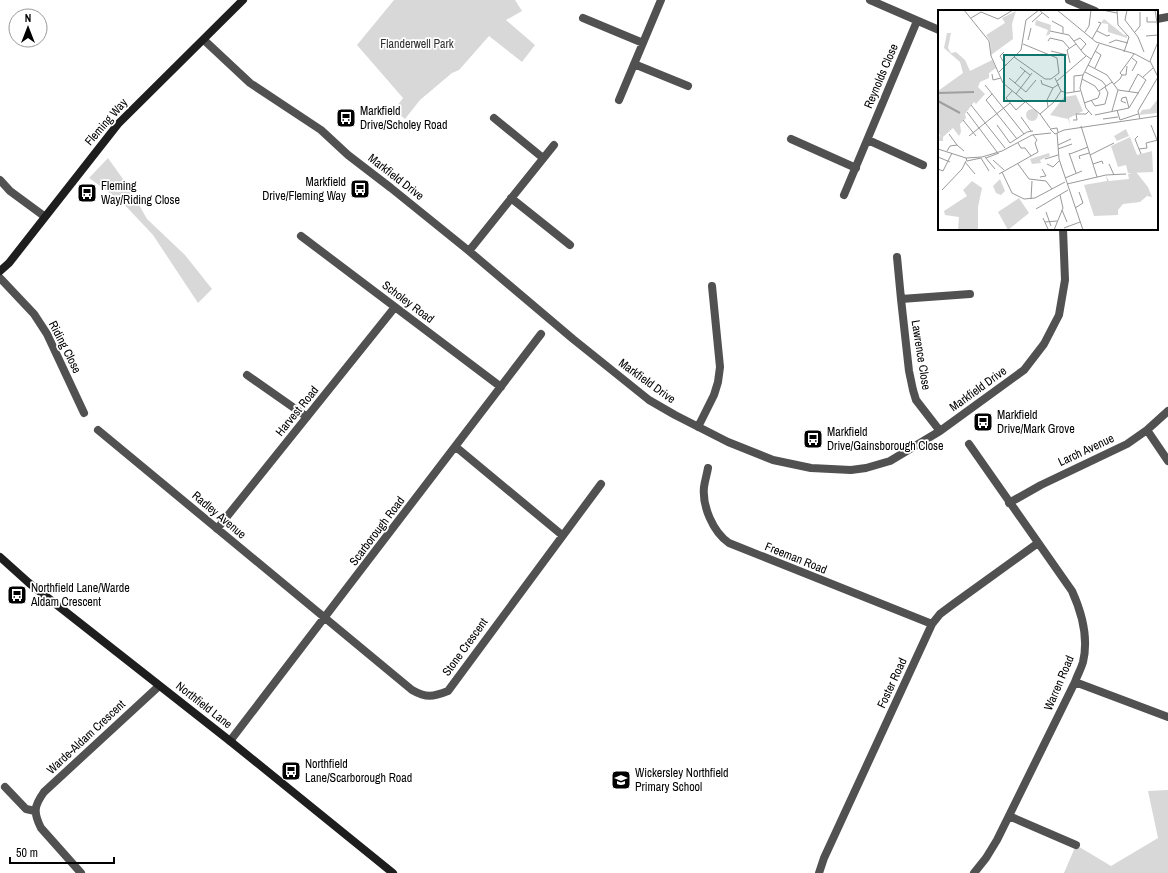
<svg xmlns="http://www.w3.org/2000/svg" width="1168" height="873" font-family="'Archivo Narrow',sans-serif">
	<rect width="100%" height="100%" fill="#fff"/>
	<path fill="#d8d8d8" d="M394,0H515L522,11L506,20L535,45L522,62L489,36L459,70L452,73L420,100L405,119L394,110L403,98L357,45Z
		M108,158L130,189L147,219L185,255L212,289L198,303L153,235L121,201L89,178Z
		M1168,790V873H1064L1076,845L1111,866L1158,838L1148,791Z"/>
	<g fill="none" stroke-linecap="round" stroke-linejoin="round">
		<path stroke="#515151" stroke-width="8" d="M870,0L939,30
			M1069,0L1095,11
			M583,18L643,43
			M1157,19L1168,17
			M204,40L250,83L321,130L348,155L391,188L469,251L573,339L649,400L675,415L728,442L773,460L811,468L851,470L866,468L890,461L940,431L1024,370L1044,344L1059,315L1065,280L1063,229
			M634,64L688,86
			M619,100L661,0
			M494,118L543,158
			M791,139L856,168
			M868,140L923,165
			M0,180L10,191L44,216
			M844,195L917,21
			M511,198L570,245
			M301,236L501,387
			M469,251L554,145
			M897,257L901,299L909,371L913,390L916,400L940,431
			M0,278L34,314L47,334L84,413
			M901,299L970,294
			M247,375L307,417
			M698,427L714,395L718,382L720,367L712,286
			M98,430L412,690C426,698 433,697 448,691L601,484
			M1147,430L1168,461
			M969,444L1072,591C1082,613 1089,637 1083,662C1081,669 1077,676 1075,682L997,840L986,858L974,873
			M456,447L562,535
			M708,468C707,474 705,480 704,487C702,506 713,532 729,543L932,624
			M1009,503L1041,485L1127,444L1147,430L1168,411
			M217,529L395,307
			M1075,682L1168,717
			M230,741L541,334
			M5,787L26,809L35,811
			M1009,816L1076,845
			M81,873L41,828C33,812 34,806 44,792L159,686
			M819,873L824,858L932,624L940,614L952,605L1038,543"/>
		<path stroke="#1e1e1e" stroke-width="8" d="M0,271L9,263L118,124L243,0
			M0,557L29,583L230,741L393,873"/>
	</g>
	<defs>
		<g id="bus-square" transform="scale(1)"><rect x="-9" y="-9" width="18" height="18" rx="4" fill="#000" stroke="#fff"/><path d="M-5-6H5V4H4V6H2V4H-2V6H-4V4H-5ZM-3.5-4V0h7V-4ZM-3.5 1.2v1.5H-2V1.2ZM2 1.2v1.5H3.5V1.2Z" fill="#fff"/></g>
		<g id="school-square" transform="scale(1)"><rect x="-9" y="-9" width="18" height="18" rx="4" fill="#000" stroke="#fff"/><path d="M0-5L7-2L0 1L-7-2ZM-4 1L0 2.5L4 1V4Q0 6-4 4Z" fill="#fff"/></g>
	</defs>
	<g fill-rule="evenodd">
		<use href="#bus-square" x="346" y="118"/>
		<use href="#bus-square" x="360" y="189"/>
		<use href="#bus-square" x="87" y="193"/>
		<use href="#bus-square" x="983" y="422"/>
		<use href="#bus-square" x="813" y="439"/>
		<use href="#bus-square" x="17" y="595"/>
		<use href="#bus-square" x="291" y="771"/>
		<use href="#school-square" x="621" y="780"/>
	</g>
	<g text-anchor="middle" stroke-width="3.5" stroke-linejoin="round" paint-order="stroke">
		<g font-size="12" fill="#2f2f2f" stroke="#fff">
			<text x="417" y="48">Flanderwell Park</text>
		</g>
		<g font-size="12" fill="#000" stroke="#fff">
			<text transform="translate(881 76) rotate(-67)" y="4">Reynolds Close</text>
			<text transform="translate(106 122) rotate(-49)" y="4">Fleming Way</text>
			<text transform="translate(396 177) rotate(38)" y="4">Markfield Drive</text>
			<text transform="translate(408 302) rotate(37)" y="4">Scholey Road</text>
			<text transform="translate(65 347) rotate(63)" y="4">Riding Close</text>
			<text transform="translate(921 355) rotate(81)" y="4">Lawrence Close</text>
			<text transform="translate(647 381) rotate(36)" y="4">Markfield Drive</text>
			<text transform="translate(978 389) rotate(-36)" y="4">Markfield Drive</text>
			<text transform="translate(297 411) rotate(-51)" y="4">Harvest Road</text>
			<text transform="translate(1086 450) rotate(-25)" y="4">Larch Avenue</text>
			<text transform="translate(219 515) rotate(40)" y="4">Radley Avenue</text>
			<text transform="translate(377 531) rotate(-53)" y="4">Scarborough Road</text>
			<text transform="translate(796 558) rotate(22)" y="4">Freeman Road</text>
			<text transform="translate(465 647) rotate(-54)" y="4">Stone Crescent</text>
			<text transform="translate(892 683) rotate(-65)" y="4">Foster Road</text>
			<text transform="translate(1059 683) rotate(-67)" y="4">Warren Road</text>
			<text transform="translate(204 705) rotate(38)" y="4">Northfield Lane</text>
			<text transform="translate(86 737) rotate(-43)" y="4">Warde-Aldam Crescent</text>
		</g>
		<g font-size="12" fill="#000" stroke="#fff" text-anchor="start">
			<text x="360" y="115">Markfield<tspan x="360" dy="14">Drive/Scholey Road</tspan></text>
			<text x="346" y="186" text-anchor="end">Markfield<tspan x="346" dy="14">Drive/Fleming Way</tspan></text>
			<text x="101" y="190">Fleming<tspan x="101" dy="14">Way/Riding Close</tspan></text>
			<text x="997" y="419">Markfield<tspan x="997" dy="14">Drive/Mark Grove</tspan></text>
			<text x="827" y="436">Markfield<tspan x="827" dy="14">Drive/Gainsborough Close</tspan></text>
			<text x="31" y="592">Northfield Lane/Warde<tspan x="31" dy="14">Aldam Crescent</tspan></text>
			<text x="305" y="768">Northfield<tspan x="305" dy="14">Lane/Scarborough Road</tspan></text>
			<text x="635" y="777">Wickersley Northfield<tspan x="635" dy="14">Primary School</tspan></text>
		</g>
	</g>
	<g transform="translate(938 10)">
		<rect width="220" height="220" fill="#fff"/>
		<path d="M78,1L74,14L75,29L53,45L52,31L48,25L67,13L64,8ZM166,9L186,25H189V28L170,22V14L163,13ZM98,10L113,15L112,24L108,26L110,20L97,15ZM9,23H13L10,38L13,43L18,42L27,50L32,61L54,50L58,58L51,63V68L42,72L40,77L47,84L38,94L36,92L27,104L28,108L22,114L23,122L21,126L15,118L5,127V131H0L2,125L0,124V81L25,63L22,52L6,38ZM138,85L145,101L131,108L132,115L130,109L112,105L126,87ZM219,90L220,103L201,105L204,100L212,99ZM88 105a6 6 0 1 1 12 0a6 6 0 1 1-12 0ZM188,119L191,126L179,131L176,126ZM192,127L199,145L214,141L215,162L190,163L188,155L180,157L173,136ZM111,143L112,146L102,150L103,153L94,154L92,149ZM198,162L210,177L214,187L209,186L202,192L185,194L180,200V205L156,206L146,175L169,171L168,165L171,171L191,169L190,164ZM62,169L67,181L63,185L58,183L55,176ZM34,171L44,178L40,197V220H20L21,207L7,205L6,201L29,186L25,180ZM81,188L91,203L70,220L60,202Z" fill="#d8d8d8"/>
		<path fill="none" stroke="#9f9f9f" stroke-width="2" d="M0,83L36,82M0,91L22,103"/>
		<path fill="none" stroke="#999" stroke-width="1" d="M26,0L51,31L53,46L65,73L102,104L112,118M101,0L111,8M119,0L158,32L197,44L212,52M164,0L179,3M179,0L180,15L191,27L186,42M189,0L187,10L200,27L206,42M217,0L220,19M209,7V12H218M33,8L43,2L60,9L75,0M114,11L125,17V23M94,12L104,3M112,21L131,25L146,44L153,49M159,21L169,26L172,25M147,22L151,16L153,0M197,22L202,16V2M208,26L220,25M154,29L163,13L160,12M90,30L93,18M110,31L112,28L125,31L131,38M136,31L142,28L148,34L143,40M220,32L212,51L220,67M171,33L178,30L190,33M113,41L129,45M66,42L62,46L68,56M76,47L107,69H113L121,63L119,48L85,34M132,53L129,40L138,34M150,55L169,65L180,80M82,57L92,65M157,58L163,45L157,41M194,61L199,52L194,48M61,62L83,40L88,10L101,0M147,62L164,71L168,76M54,64L55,70L63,68M184,65H188L189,56M205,67L215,58M71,68L88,82L98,70M144,69L157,76L162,83L160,88L146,93M103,70L104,74L115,78M119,71L148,46M77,73L87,61M176,74L182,69L184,65L182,63L196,44M47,75L86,124M180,80L201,83M74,81L68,88L78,100L87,92M123,81L129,83L142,81M161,81L174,72M136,82V66L145,65M54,84L48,90L79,129M78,84L94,63M153,90L157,96L167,94L170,83L167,77M188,93L183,91L184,88L188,87L191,98M33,95L67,138M110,97L109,90L115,78L121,74M179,100L182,110L200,104M174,101L180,80M29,102L59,142M102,104L116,92L123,81L117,68M154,105L148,98L142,78L145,65L161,34M157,105L191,98L208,70L200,64L191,81M83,107L93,121M165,109L180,107M202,109L200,101L220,67M25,110L38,126M135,110H139L138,104H148L151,101M59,115L72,133L89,122L95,121M213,115L219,130M143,116L159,167M120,122L119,118L112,119L117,124L126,120L220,106M119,123L121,149L145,220M11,124L19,135M95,125L99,130L97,133L100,142M31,126L72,93M200,126L197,129L203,144M80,133L83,138H87L93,146M120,135L133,129M0,139L28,148L44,147L64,141L94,125L113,123M120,139L134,134M201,139L209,138L208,133L220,130M9,141L12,136L19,135L26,141M131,143L138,163M132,144L150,137M152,145L176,133M0,147L12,152M47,147L57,159M28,148L29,151L43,148M43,148L51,161M48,148L61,143M107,149L120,145M142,149L141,146L151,143M55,150L66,160M27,152L37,164M80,154L91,169L108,171L114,179M109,154L115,157L121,151M155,154L164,151L165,154M171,154L176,165M0,159L5,161L14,143M64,162L74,183L86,189L97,188L127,172M61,164L100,142M102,167L108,166L104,159M127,168L144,161M129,174L168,165L188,164M4,180L24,159L28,151M93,189L94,171M137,198L145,193L141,182M98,199L130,180M124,200L129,212M108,202L113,216M105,208L110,219M107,212L119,211M126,218L142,212M116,220L125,198L122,185"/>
		<path fill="#0f766e" fill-opacity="0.15" stroke="#0f766e" stroke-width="2" d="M66,45H127V91H66Z"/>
		<rect width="220" height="220" fill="none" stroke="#000" stroke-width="2"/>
	</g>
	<g transform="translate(28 28)"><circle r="19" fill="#ffffff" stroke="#999999"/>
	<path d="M0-3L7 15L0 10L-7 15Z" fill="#000000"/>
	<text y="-6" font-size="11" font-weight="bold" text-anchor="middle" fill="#000000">N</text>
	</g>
	<path d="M10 857v6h104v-6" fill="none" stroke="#000000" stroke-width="2"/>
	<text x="16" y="857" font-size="12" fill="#000000" stroke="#ffffff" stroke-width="3" paint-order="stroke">50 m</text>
</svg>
